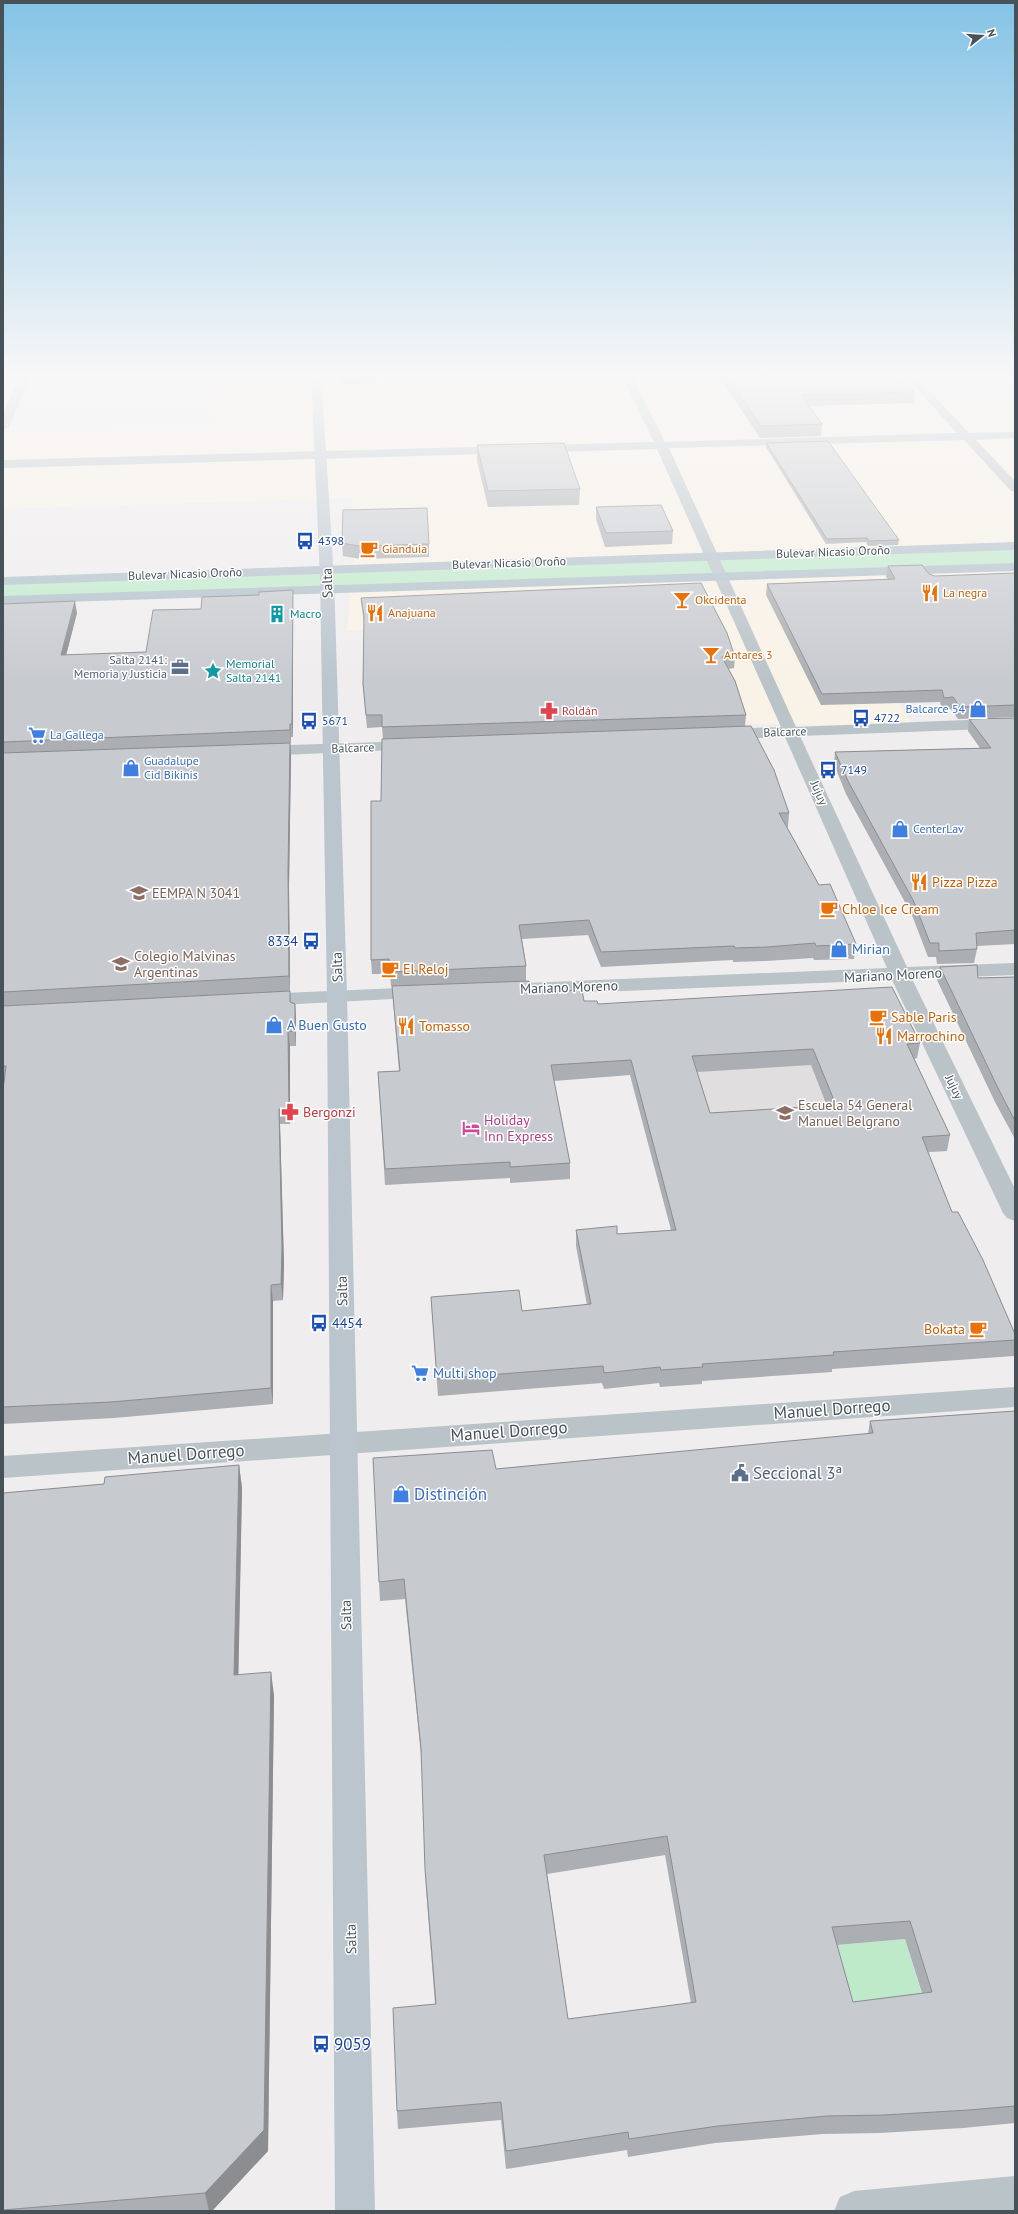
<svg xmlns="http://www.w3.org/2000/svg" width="1018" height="2214" font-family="'PT Sans',sans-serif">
	<rect width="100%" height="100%" fill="#efeded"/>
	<path fill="#f9f2e6" d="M215,372H694L701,386L725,385L742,408L1015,398V624L858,629L913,727L641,721L605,621L347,631L354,550L352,498L3,509V427L211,423Z"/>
	<path fill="#e0dede" d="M905,1059L947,1151L655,1170L630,1075Z"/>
	<path fill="#beeaca" d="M1015,546V567L3,600V581Z
		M905,1939L927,2011L849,2021L828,1946Z"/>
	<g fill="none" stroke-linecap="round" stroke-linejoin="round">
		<path fill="#b9c3c8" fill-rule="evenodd" d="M153,372L148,375L3,379V373Z
			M620,372H630L665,442L957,433L901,372H912L969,433L1015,432V438L976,440L1015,481V492L1011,491L964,440L669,448L796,727L1015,718V728L800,736L907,967L1015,963V975L912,979L1015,1189V1221L1007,1218L1003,1213L892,980L501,996L494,994L491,990L494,986L501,984L887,968L785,737L726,739L720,737L718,734L720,731L726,729L781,727L657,449L3,468V460L654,442Z
			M412,741L418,743L420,746L418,749L260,756L254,754L252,751L254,748L260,746Z
			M422,987L429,989L432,993L429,997L261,1006L254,1004L251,1000L254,996L261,994Z
			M1015,1387V1407L3,1478V1456Z
			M1015,2176V2211H834L840,2197L854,2191Z"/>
		<path fill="#bac5cd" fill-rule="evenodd" d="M22,372H32L9,427L3,430V414Z
			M311,372H321L334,578L347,996L375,2211H335L327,996L320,578Z"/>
		<path fill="#afbfc9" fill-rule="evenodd" d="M1015,542V550L3,585V577Z
			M1015,563V571L3,604V596Z"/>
	</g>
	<path fill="#abaeb2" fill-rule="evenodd" d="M337,372H375L377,378L378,383L344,384Z
		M716,372H897L915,392L914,403L809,406L822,424L821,436L760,438Z
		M766,443L899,540L898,545L868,546L866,542L826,544L766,447Z
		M477,445L580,489L579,505L488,507L477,461Z
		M596,507L673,531L672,544L605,547L596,519Z
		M342,543L429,544V557L360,559L343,556Z
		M888,566L935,576L1015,573V717L958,719L951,709H942L940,702L821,705L766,595L767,584L888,579L886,577Z
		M361,598L735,657L734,668L728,669L746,715L745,726L789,813L788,827H787L819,885L856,944L854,959L814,960L813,958L766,961L733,962V960L601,967L588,935L522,939L526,966V981L531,993L584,1001L598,1004L920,1043L917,1058L914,1059L950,1135L947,1151L928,1152L952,1212L1015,1334V1351L1014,1356L832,1369V1372L702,1381V1384L660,1387L659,1383L604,1389L602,1383L438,1396L432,1313L431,1297L522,1311L587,1305L576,1246V1230L617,1234L671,1230L630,1075L554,1081L570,1163V1179L510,1183V1178L385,1185L378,1072L399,1071L393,1001L392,986H391L390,974H372L371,960L381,801L383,739L382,727L367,728L363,684L364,622L362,609ZM811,1065L827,1106L710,1113L697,1072Z
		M293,602V737H291V743H290L291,756L289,885L290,991L255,993L290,991L291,1002L295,1004L296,1019V1046H290V1124H280L284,1265L283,1300L273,1301V1404L114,1418L3,1424V1090L4,1081L3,1082V604L77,613L66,655L146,652L201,609Z
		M1015,718V944L977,946V949L974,963L937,964L936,957H928L912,915L846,794L834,764L835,752L980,748L968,731L969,719Z
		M940,967L978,978L1015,977V1139L995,1102L937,980Z
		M1015,1411V2123L963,2128L880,2133L823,2134L715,2143L628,2157L627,2150L506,2169L501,2120L398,2129L397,2111L435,2004L426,1888L422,1764L405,1599L380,1601L379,1582L496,1469L868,1434L870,1421ZM665,1855L691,2003L568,2019L547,1874ZM905,1939L922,1993L853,2002L837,1945Z
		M239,1465L242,1488L238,1675L274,1695L268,2151L212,2211H3V1493L104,1484Z"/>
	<path fill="#8b8d91" d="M293,590V737L292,724Z
		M75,601L77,613L63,667L61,655Z
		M290,724L291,737V743L290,730Z
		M290,743L291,756L289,885L290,991L289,976L288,871Z
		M295,1004L296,1019V1046L295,1031Z
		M288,1031L290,1046V1124L289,1108Z
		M279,1109L280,1124L284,1265L283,1300L281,1284Z
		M271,1285L273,1301V1404L271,1388Z
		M239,1465L242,1488L238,1697L234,1675Z
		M271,1672L274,1695L268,2151L212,2211H209L205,2193Z"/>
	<path fill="#c7cacf" stroke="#8b8d91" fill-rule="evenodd" d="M340,372H375L377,378H344Z
		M724,372H897L915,392L801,395L822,424L761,426Z
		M828,441L899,540L869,541L867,538L827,539L766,443Z
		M564,443L580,489L488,491L477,445Z
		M661,505L673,531L606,533L596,507Z
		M427,508L429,544L359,546L342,543L343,510Z
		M922,565L929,574L935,576L1015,573V705L960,707L953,697L944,698L942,690L822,694L767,584L895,579L888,566Z
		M701,583L727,633L735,657H722L735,681L746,715L382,727V715H366L363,684L364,616L361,598Z
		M293,590L292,724H290V730L3,742V604L75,601L61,655L146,652L153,610L201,609L202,597L259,595V592Z
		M1015,718V930L976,933L977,949L939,951V943H930L914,902L848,781L835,752L991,748L969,719Z
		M751,726L774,770L789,813H779L819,885L830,884L856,944L816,946L815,943L767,947L735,948L734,946L601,952L589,920L519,925L526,966L391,972L389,959L371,960V801H381L382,739Z
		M290,743L288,871L289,976L3,992V753Z
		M977,965L978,978L1015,977V1121L998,1088L940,967Z
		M529,981L531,993L582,990L584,1001H597L598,1004L892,987L920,1043L907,1044L950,1135L922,1137L952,1212H958L983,1260L1015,1334V1340L833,1352L834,1355L702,1364L703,1367L661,1370L660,1367L604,1373L603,1366L437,1379L431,1297L519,1290L522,1311L591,1304L576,1230L617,1226V1234L676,1230L631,1060L551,1065L570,1163L510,1167V1162L385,1169L378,1072L400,1071L392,986ZM813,1049L836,1105L710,1113L692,1056Z
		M290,991V1002L295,1004V1031H288L289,1108L279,1109L282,1249L281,1284L271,1285V1388L111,1402L3,1407V1090L6,1066H3V1006Z
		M1015,1411V2106L969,2110L884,2115L827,2116L718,2126L629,2139L628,2132L506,2151L501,2102L397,2111L393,2008L436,2004L425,1869L421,1749L404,1579L379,1582L373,1458L492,1450L496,1469L873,1433L870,1421ZM667,1836L696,2002L568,2019L544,1855ZM910,1921L932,1992L853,2002L832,1927Z
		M239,1465L234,1675L271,1672L264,2130L205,2193L3,2210V1493L104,1484L105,1477Z"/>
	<linearGradient id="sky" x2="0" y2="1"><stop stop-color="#84c3e6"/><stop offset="0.55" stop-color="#f8f7f7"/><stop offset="1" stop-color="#f8f7f7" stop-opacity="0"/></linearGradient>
	<rect width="1018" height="682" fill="url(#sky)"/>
	<defs>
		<g id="bus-bare" transform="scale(1.38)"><path d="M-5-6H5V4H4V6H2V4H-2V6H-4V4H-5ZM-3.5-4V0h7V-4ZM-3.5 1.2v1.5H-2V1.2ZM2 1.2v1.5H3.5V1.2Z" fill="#1a4fb4" stroke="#fff" stroke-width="2.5" paint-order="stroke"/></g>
		<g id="cafe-bare" transform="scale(1.38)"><path d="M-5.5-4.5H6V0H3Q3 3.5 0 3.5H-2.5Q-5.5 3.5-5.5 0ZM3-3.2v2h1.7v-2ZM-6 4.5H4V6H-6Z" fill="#e8710a" stroke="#fff" stroke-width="2.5" paint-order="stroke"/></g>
		<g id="restaurant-bare" transform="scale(1.38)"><path d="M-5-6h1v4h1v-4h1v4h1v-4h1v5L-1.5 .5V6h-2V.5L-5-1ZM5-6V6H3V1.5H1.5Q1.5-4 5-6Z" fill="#e8710a" stroke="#fff" stroke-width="2.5" paint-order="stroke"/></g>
		<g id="bar-bare" transform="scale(1.38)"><path d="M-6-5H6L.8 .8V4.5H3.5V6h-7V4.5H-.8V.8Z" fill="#e8710a" stroke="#fff" stroke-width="2.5" paint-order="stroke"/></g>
		<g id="building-bare" transform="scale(1.38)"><path d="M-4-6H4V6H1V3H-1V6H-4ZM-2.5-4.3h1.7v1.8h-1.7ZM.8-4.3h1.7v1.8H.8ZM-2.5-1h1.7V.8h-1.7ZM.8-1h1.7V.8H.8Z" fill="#0f9aa8" stroke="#fff" stroke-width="2.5" paint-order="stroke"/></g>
		<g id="office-bare" transform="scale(1.38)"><path d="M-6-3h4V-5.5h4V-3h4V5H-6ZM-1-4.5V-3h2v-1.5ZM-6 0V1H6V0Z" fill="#5c6f8a" stroke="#fff" stroke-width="2.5" paint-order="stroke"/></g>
		<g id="sight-bare" transform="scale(1.38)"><path d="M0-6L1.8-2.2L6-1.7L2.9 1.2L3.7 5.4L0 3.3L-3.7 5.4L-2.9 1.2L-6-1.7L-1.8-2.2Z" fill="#0f9aa8" stroke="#fff" stroke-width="2.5" paint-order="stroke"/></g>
		<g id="shop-bare" transform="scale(1.38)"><path d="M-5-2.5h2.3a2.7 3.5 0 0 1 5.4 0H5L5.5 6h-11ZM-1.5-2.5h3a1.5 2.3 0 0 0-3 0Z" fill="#3f7fe0" stroke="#fff" stroke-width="2.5" paint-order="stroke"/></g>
		<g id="pharmacy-bare" transform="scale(1.38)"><path d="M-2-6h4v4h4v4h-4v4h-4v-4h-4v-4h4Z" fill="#e0444e" stroke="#fff" stroke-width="2.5" paint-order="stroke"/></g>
		<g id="supermarket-bare" transform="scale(1.38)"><path d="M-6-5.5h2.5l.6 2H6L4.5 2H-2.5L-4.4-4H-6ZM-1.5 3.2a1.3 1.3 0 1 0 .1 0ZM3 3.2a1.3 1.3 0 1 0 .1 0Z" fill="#3f7fe0" stroke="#fff" stroke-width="2.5" paint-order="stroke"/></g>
		<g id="school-bare" transform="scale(1.38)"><path d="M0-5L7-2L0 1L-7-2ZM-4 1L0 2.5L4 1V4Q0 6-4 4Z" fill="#8d6e63" stroke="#fff" stroke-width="2.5" paint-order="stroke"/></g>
		<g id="hotel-bare" transform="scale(1.38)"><path d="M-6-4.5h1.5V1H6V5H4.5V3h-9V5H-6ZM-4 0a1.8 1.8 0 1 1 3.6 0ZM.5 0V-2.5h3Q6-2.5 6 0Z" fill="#d1479c" stroke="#fff" stroke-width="2.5" paint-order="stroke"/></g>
		<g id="civic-bare" transform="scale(1.38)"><path d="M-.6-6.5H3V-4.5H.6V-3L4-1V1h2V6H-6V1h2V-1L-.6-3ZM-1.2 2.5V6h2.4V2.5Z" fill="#5c6f8a" stroke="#fff" stroke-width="2.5" paint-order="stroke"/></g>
	</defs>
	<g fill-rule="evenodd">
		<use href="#bus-bare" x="305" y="541"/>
		<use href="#cafe-bare" x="369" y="549"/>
		<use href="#restaurant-bare" x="930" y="593"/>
		<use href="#bar-bare" x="682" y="600"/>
		<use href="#restaurant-bare" x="375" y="613"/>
		<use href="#building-bare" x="277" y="614"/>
		<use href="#bar-bare" x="711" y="655"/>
		<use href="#office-bare" x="180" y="667"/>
		<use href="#sight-bare" x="213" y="671"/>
		<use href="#shop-bare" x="978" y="709"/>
		<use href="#pharmacy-bare" x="549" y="711"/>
		<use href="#bus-bare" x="861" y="718"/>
		<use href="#bus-bare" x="309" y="721"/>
		<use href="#supermarket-bare" x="37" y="735"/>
		<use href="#shop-bare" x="131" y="768"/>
		<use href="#bus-bare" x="828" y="770"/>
		<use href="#shop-bare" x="900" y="829"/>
		<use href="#restaurant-bare" x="919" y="882"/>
		<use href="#school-bare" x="139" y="893"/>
		<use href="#cafe-bare" x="829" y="909"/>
		<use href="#bus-bare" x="311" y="941"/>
		<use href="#shop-bare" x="839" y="949"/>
		<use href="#school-bare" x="121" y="964"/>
		<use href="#cafe-bare" x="390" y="969"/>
		<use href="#cafe-bare" x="878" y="1017"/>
		<use href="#shop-bare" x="274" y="1025"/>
		<use href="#restaurant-bare" x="406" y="1026"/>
		<use href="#restaurant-bare" x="884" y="1036"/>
		<use href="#pharmacy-bare" x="290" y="1112"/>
		<use href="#school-bare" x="785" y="1113"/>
		<use href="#hotel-bare" x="471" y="1128"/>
		<use href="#bus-bare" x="319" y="1323"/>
		<use href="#cafe-bare" x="978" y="1329"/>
		<use href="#supermarket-bare" x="420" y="1373"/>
		<use href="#civic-bare" x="740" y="1473"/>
		<use href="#shop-bare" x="401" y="1494"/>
		<use href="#bus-bare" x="321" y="2044"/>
	</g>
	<g text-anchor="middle" stroke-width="3" stroke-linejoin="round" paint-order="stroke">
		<g font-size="12" fill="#164399" stroke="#fff" text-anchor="start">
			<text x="318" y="545">4398</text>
			<text x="874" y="722">4722</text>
			<text x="322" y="725">5671</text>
			<text x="841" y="774">7149</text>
		</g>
		<g font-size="12" fill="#c56008" stroke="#fff" text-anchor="start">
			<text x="382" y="553">Gianduia</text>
			<text x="943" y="597">La negra</text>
			<text x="695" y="604">Okcidenta</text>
			<text x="388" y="617">Anajuana</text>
			<text x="724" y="659">Antares 3</text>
		</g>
		<g font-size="12" fill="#475258" stroke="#fff">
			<text transform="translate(833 552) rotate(-2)" y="4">Bulevar Nicasio Oroño</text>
			<text transform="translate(509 563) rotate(-2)" y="4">Bulevar Nicasio Oroño</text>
			<text transform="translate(185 574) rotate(-2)" y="4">Bulevar Nicasio Oroño</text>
			<text transform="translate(785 732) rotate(-2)" y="4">Balcarce</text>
			<text transform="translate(353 748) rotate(-2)" y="4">Balcarce</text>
			<text transform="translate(819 793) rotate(66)" y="4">Jujuy</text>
			<text transform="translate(954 1087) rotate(64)" y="4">Jujuy</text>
		</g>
		<g font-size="12" fill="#0d838f" stroke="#fff" text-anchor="start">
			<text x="290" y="618">Macro</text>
			<text x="226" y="668">Memorial<tspan x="226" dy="14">Salta 2141</tspan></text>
		</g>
		<g font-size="12" fill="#4e5e75" stroke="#fff" text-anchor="end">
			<text x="167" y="664">Salta 2141:<tspan x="167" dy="14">Memoria y Justicia</tspan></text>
		</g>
		<g font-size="12" fill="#366cbe" stroke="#fff" text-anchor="start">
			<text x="965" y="713" text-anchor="end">Balcarce 54</text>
			<text x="50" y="739">La Gallega</text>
			<text x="144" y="765">Guadalupe<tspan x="144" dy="14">Cid Bikinis</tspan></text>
			<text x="913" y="833">CenterLav</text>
		</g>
		<g font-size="12" fill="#be3a42" stroke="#fff" text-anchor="start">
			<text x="562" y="715">Roldán</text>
		</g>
		<g font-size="14" fill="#475258" stroke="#fff">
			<text transform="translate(327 583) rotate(-92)" y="5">Salta</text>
			<text transform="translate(337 967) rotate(-92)" y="5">Salta</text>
			<text transform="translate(893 975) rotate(-3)" y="5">Mariano Moreno</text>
			<text transform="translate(569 987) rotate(-2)" y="5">Mariano Moreno</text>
			<text transform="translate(342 1291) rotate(-91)" y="5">Salta</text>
			<text transform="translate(346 1615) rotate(-91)" y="5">Salta</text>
			<text transform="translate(351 1939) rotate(-91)" y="5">Salta</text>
		</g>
		<g font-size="14" fill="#c56008" stroke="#fff" text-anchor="start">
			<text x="932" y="887">Pizza Pizza</text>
			<text x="842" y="914">Chloe Ice Cream</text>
			<text x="403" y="974">El Reloj</text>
			<text x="891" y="1022">Sable Paris</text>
			<text x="419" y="1031">Tomasso</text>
			<text x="897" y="1041">Marrochino</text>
			<text x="965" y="1334" text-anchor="end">Bokata</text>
		</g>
		<g font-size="14" fill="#785e54" stroke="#fff" text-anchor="start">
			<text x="152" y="898">EEMPA N 3041</text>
			<text x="134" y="961">Colegio Malvinas<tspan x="134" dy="16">Argentinas</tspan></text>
			<text x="798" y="1110">Escuela 54 General<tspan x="798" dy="16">Manuel Belgrano</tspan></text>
		</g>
		<g font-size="14" fill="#164399" stroke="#fff" text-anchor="end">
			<text x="298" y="946">8334</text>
			<text x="332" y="1328" text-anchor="start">4454</text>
		</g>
		<g font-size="14" fill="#366cbe" stroke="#fff" text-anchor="start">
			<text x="852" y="954">Mirian</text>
			<text x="287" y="1030">A Buen Gusto</text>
			<text x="433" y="1378">Multi shop</text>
		</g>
		<g font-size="14" fill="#be3a42" stroke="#fff" text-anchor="start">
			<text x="303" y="1117">Bergonzi</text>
		</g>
		<g font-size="14" fill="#b23c85" stroke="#fff" text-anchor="start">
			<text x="484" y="1125">Holiday<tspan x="484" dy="16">Inn Express</tspan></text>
		</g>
		<g font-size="17" fill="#475258" stroke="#fff">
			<text transform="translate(832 1409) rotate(-4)" y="6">Manuel Dorrego</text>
			<text transform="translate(509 1431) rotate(-4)" y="6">Manuel Dorrego</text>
			<text transform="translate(186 1454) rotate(-4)" y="6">Manuel Dorrego</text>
		</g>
		<g font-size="17" fill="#4e5e75" stroke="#fff" text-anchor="start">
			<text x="753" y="1479">Seccional 3ª</text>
		</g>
		<g font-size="17" fill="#366cbe" stroke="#fff" text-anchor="start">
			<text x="414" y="1500">Distinción</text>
		</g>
		<g font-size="17" fill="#164399" stroke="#fff" text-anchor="start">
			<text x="334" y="2050">9059</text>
		</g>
	</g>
	<rect width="1018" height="2214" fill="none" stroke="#475258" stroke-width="8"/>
	<g transform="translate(982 36) rotate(73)" stroke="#ffffff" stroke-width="3" paint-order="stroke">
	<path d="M0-3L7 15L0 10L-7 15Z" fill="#475258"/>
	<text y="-6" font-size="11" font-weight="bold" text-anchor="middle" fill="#475258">N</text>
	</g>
</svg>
